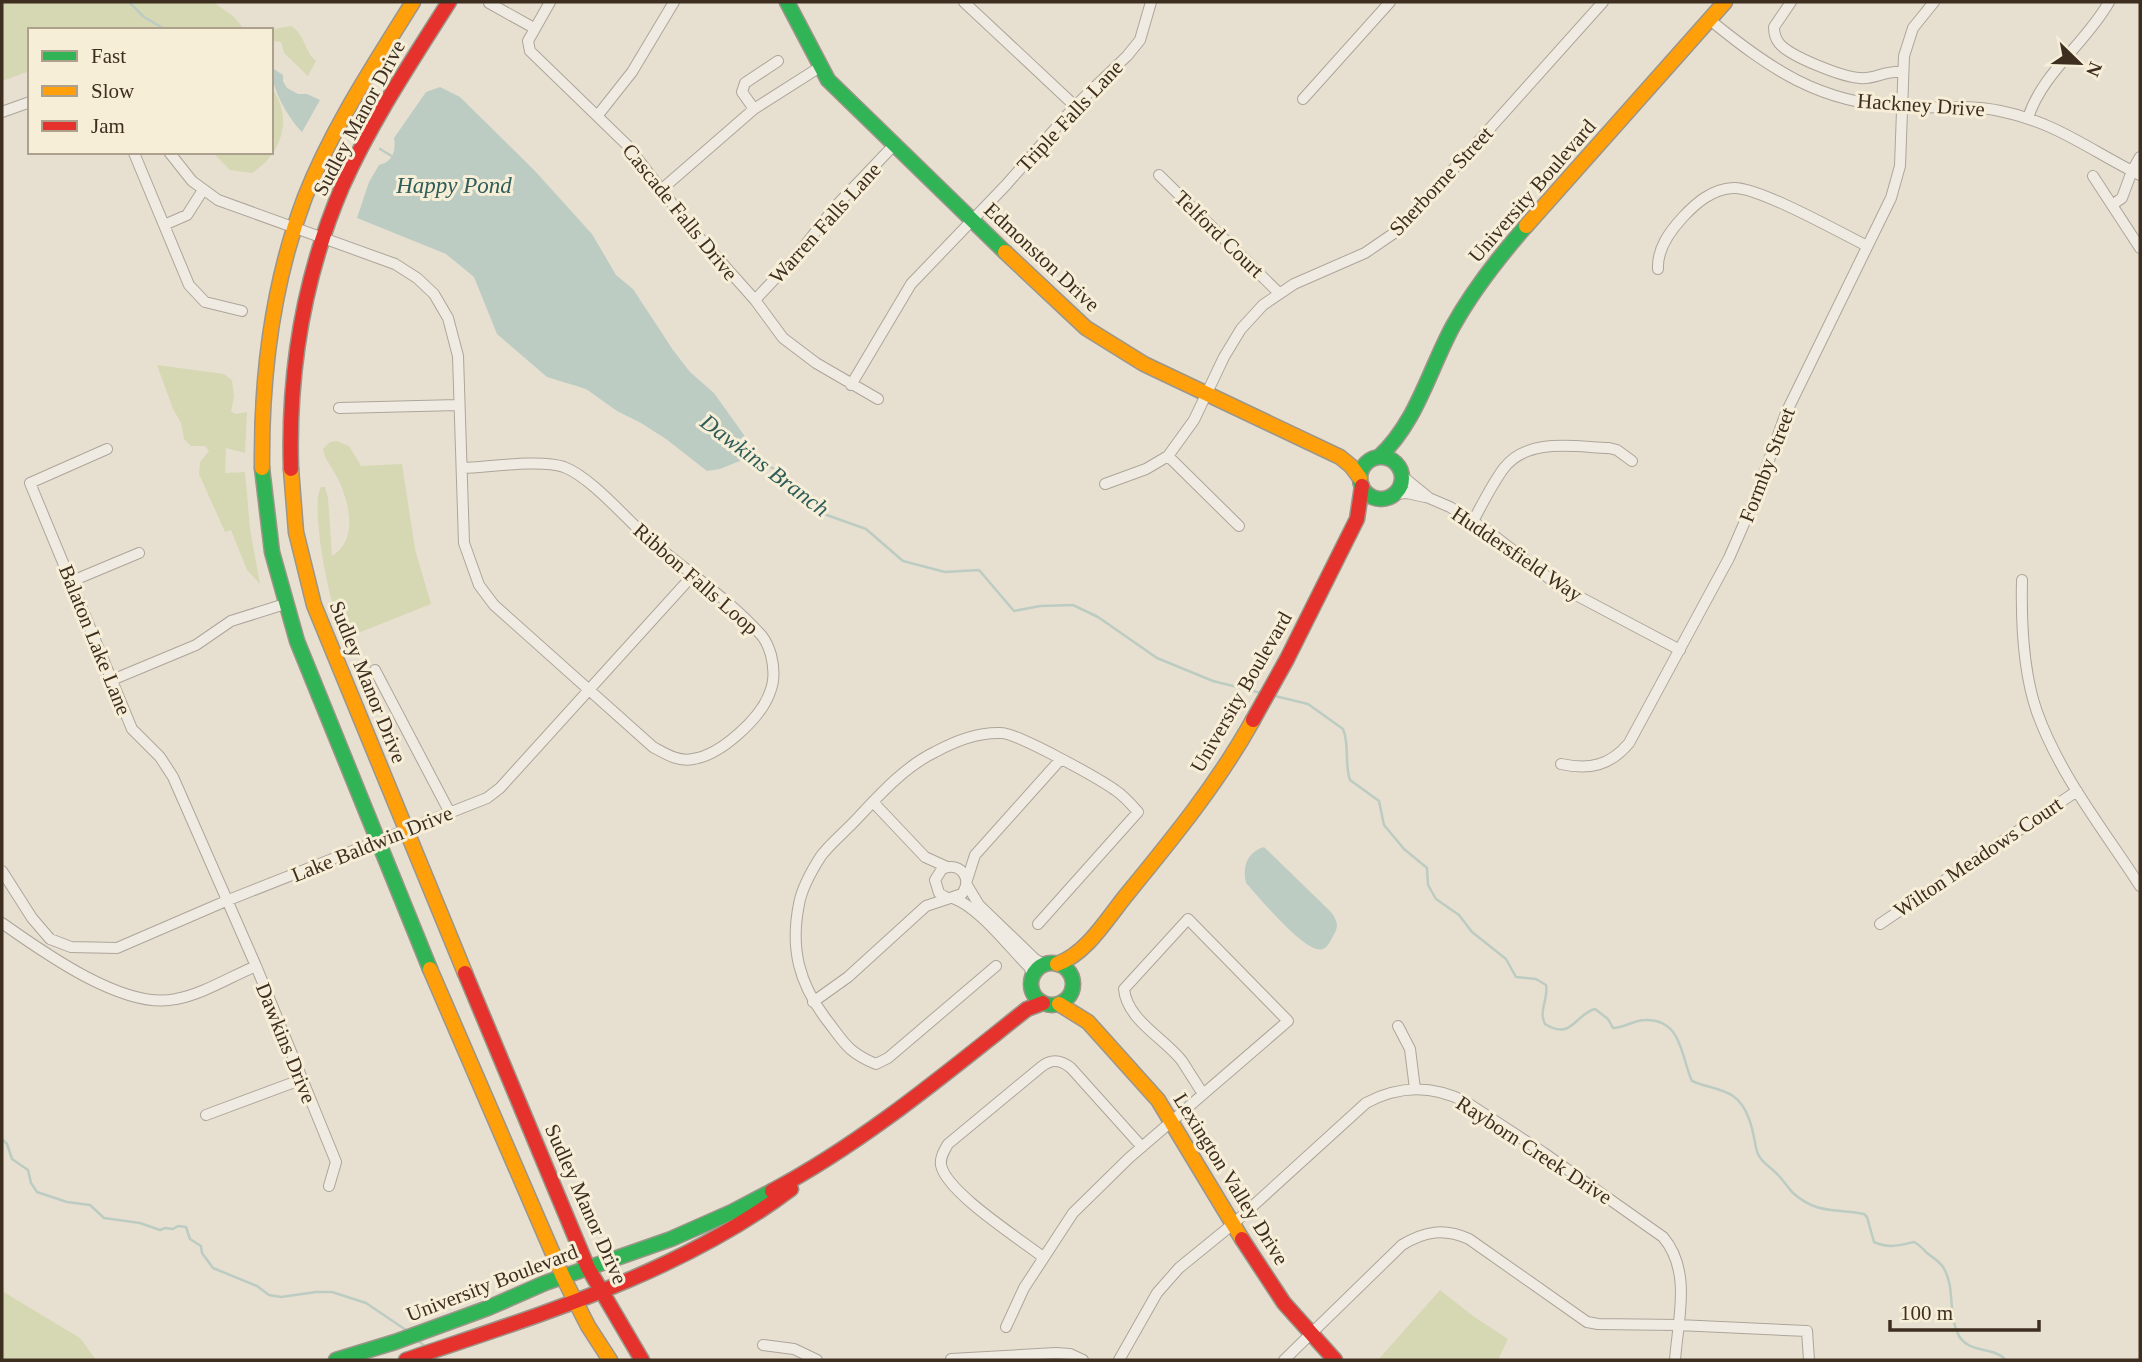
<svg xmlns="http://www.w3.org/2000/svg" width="2142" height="1362" font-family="'Times New Roman',serif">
	<rect width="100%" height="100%" fill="#e7e0d1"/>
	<path fill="#d6d7b3" d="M2,2H213L233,16L245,30H30V71L2,81Z
		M291,26C305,34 304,51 316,61L308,76L284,53L281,42L273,41L271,49V30H268Z
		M271,87C294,117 282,154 252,173L230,170L212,152H271Z
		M157,365L224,374L232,380L234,397L231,412L236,414L247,412L245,453L226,448L225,473L245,472L250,529L260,584L247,570L231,530L225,532L199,474L200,462L209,451L205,446H191L184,439L181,423L173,409Z
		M337,441L349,446L361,466L402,464L415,549L431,604L348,637C345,630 340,624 337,617C328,597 310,504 321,487H325L328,498L332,556C359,540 349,502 338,479C333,468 325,461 323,449L330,442Z
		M1440,1290L1473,1316L1508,1339L1498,1360H1378Z
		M2,1291L80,1338L96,1360H2Z"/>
	<path fill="#bcccc2" d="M271,67L283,75V81L287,88L298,94H307L320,100L302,132C287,117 271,87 271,67Z
		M440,87L460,97L535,171L592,234L616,275L633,289L673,350L690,372L714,393L744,435L752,456L720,469L707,471L666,439L641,423L617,411L586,389L547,377L497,334L474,277L446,254L357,218L369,182L379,165C393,162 396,151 394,138L426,92Z
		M1264,847L1331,912C1338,922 1339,926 1333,936C1331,940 1328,947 1323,949C1307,956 1257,895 1246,883C1242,867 1247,852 1264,847Z"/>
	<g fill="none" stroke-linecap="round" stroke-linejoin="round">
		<path stroke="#bcccc2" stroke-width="2.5" d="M129,2L144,17L166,30
			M380,149L395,158
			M749,455L776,470L790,489L824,514L866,529L903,561L945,572L979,570L1014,611L1040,606L1073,605L1098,617L1157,658L1213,681L1261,693
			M1271,695L1308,704L1343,729C1350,746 1344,763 1350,780L1379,801L1384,825L1404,849L1427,868L1428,885L1436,899L1459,915L1472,932L1506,959L1516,977L1536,979L1546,985C1549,999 1538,1010 1545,1024C1572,1041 1575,1014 1595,1009L1608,1019L1613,1028C1624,1028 1634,1020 1645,1020C1683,1019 1681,1058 1692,1081C1705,1087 1721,1088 1733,1096C1749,1107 1753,1131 1756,1148C1758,1160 1768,1165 1776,1173C1783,1179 1787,1187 1793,1193C1818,1215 1835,1208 1864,1214L1867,1217L1874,1242C1889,1249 1900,1245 1914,1242C1920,1245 1923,1249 1927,1253C1932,1257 1939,1261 1943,1267C1956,1287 1947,1314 1959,1336C1970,1354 1993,1346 2006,1360
			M2,1139L7,1144L12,1159L28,1170L31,1183L37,1192L67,1202L90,1205L104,1218L140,1223L160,1230L165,1228L173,1229L178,1226L186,1227L190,1239L201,1246L202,1253L213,1268L257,1286L269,1295L281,1297L316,1292H332L366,1303L409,1332
			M416,1339L427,1348"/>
		<g stroke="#ada599" stroke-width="12">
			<path id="street" d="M550,2L528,41L530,51L627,145L690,227L755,300L783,338L816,363L878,399
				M964,2L1075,106
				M1791,2L1774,27C1774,34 1775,38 1779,43C1789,56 1842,77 1860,78C1874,80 1885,70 1903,72
				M489,3L534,28
				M1710,20C1770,69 1819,103 1900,107C1934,109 1966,104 2000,111C2056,122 2091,151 2140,175
				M1303,99L1390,2
				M754,109L742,92L745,83L778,61
				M2,112L30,102
				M598,115L632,72L674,2
				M2028,118C2042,73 2086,43 2109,2
				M169,152L192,181L218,200L395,264L417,278L434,294L448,318L458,356L464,543L479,585L494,605L653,747C666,754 678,762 693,759C721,755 761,718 770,692C775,680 774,667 771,655C769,648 766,641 762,636C729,599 686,571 649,539C625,518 592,478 564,467C540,459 489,467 463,468
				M134,153L189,285L205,302L242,311
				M1159,175L1279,293
				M2093,176L2140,248
				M662,189L754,109L820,67
				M2112,205L2122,198L2132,171L2140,157
				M164,225L187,215L203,190
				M1658,269C1657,249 1669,232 1683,217C1696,203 1712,189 1733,188C1757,186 1841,233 1867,246
				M755,300L799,253L835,207L894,145
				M851,385L911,284L1006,185L1075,106L1127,56L1140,40L1151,2
				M339,408L458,405
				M107,449L30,483L132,729L160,757L173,777L256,966L336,1162L329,1186
				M1168,456L1239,526
				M1402,476L1429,498L1450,507L1488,531L1559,586L1680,650
				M1105,484L1146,469L1168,456L1194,420L1224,357L1241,329L1263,305L1294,284L1365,253L1400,229L1603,2
				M1394,494L1407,493L1425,497
				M1473,521C1483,503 1492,484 1504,468C1528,437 1575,447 1609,448L1617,450L1632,461
				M2022,580C2021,622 2023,672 2037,712C2060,776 2104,830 2140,886
				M72,581L139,553
				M375,670L450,813
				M112,680L196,645L231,621L285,604
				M1561,764C1589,770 1610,766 1629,743L1729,558L1756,496L1786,413L1891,198L1900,166L1904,56L1913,28L1934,2
				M873,802L925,857L947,867
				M2,871L32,918L50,939L71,947L117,948L226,901L487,798L500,788L693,575
				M967,880L975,855L1060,760
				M967,885L979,905L1035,959L1045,965
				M953,898C980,908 1008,946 1029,967L1033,976
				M2,923C43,952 125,1011 176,999C203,994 230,977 256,966
				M1880,924L2077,791
				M996,966L888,1058L876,1064C847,1052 844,1042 826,1019C799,983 790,949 799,904C802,887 812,870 821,856C829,845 841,835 851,825C876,799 902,768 935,752C955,741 978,732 1001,733C1017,733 1098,778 1115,790C1123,795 1131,804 1138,812L1038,924
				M813,1002L848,977L926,906L962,894C973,878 960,861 942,869L935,880L939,893L947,898
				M1398,1026L1410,1049L1415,1089
				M206,1115L300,1080
				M1043,1257C1020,1239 946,1192 941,1165C940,1157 944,1151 948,1144L1041,1067C1052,1058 1061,1060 1071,1068L1142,1147
				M1006,1327L1024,1288L1073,1213L1129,1158L1288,1021L1188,919L1124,989C1127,1020 1164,1038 1182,1061C1189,1072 1196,1083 1203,1094
				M763,1345L794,1349L817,1360
				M951,1359L1056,1353L1070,1354L1083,1360
				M1119,1360L1157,1293L1179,1268L1233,1224L1366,1103C1400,1085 1432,1085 1466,1102L1544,1153L1663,1237C1692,1271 1678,1319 1675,1360
				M1284,1360L1402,1245C1425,1231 1444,1228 1469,1239L1587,1322L1598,1324L1678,1325L1807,1331L1809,1360"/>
		</g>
		<g stroke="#9c958a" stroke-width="17">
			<path id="fast" d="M787,2L828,80L1005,252
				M1379,457C1417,422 1429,370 1453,326C1473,290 1499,257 1526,226
				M1360 478a21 21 0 1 1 42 0a21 21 0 1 1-42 0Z
				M262,468L272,552L297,641L430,969
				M1031 984a21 21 0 1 1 42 0a21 21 0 1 1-42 0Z
				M336,1360L395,1342L488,1308L545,1283L671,1239L732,1212L772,1191"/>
		</g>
		<g stroke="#9c958a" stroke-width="17">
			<path id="slow" d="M1526,226L1725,2
				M1005,252L1086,328L1144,364L1340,457L1351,466L1360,478
				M262,468C261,376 272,284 305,197C332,128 374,65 413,2
				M291,469L296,532L314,605L465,973
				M1057,964C1087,954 1108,917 1128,893C1173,838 1218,783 1253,720
				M430,969L563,1277L588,1326L610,1360
				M1059,1004L1088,1022L1158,1100L1242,1239"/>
		</g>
		<g stroke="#9c958a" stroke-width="17">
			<path id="jam" d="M291,469C288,373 304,276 342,187C371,122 411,62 449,2
				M1253,720L1287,659L1357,519L1362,486
				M465,973L588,1268L642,1360
				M772,1191C864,1142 945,1074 1027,1009L1043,1003
				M1242,1239L1284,1303L1335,1360
				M406,1360C538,1315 678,1274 791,1189"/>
		</g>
		<use href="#street" stroke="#efebe3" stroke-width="10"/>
		<use href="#fast" stroke="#30b455" stroke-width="14"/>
		<use href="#slow" stroke="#ff9f0a" stroke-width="14"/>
		<use href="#jam" stroke="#e5322d" stroke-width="14"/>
	</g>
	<g text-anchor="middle" stroke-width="6" stroke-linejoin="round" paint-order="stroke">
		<g font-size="21" fill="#3d2e20" stroke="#f7eed8">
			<text transform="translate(1921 105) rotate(4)" y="7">Hackney Drive</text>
			<text transform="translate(1070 116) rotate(-47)" y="7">Triple Falls Lane</text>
			<text transform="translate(359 118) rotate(-62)" y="7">Sudley Manor Drive</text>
			<text transform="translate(1441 181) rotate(-47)" y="7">Sherborne Street</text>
			<text transform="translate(1532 191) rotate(-49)" y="7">University Boulevard</text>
			<text transform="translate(680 212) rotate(51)" y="7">Cascade Falls Drive</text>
			<text transform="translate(825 223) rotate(-48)" y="7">Warren Falls Lane</text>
			<text transform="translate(1219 234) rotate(44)" y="7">Telford Court</text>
			<text transform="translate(1042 257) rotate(43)" y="7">Edmonston Drive</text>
			<text transform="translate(1767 465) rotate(-69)" y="7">Formby Street</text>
			<text transform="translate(1517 554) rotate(34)" y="7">Huddersfield Way</text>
			<text transform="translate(696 579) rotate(41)" y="7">Ribbon Falls Loop</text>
			<text transform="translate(95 640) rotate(68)" y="7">Balaton Lake Lane</text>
			<text transform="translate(368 682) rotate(68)" y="7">Sudley Manor Drive</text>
			<text transform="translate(1241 692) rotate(-60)" y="7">University Boulevard</text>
			<text transform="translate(372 844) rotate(-22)" y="7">Lake Baldwin Drive</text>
			<text transform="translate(1978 857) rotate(-34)" y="7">Wilton Meadows Court</text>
			<text transform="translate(286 1043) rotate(68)" y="7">Dawkins Drive</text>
			<text transform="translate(1534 1150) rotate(33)" y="7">Rayborn Creek Drive</text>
			<text transform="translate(1231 1179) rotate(58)" y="7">Lexington Valley Drive</text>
			<text transform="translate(586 1204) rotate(66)" y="7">Sudley Manor Drive</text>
			<text transform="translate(492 1283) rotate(-21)" y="7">University Boulevard</text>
		</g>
		<g font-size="23" font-style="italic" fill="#2f5d5a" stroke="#f7eed8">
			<text x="454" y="193">Happy Pond</text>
			<text transform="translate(765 465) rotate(37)" y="8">Dawkins Branch</text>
		</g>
	</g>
	<rect width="2142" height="1362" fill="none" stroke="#3d2e20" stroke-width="7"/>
	<rect x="28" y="28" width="245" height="126" fill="#f7eed8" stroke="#ada18e" stroke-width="2"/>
	<rect x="42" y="51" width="35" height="10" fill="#30b455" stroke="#ada18e" stroke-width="2"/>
	<text x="91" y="63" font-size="21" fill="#3d2e20">Fast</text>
	<rect x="42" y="86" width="35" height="10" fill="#ff9f0a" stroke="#ada18e" stroke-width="2"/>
	<text x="91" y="98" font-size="21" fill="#3d2e20">Slow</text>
	<rect x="42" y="121" width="35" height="10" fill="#e5322d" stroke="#ada18e" stroke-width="2"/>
	<text x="91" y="133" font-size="21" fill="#3d2e20">Jam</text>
	<g transform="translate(2079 63) rotate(113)" stroke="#f7eed8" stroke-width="5" paint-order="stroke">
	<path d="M0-5L12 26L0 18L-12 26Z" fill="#3d2e20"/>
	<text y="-10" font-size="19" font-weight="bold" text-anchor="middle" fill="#3d2e20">N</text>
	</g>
	<path d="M1890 1320v10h149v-10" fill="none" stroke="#3d2e20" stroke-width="3.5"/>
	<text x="1900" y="1320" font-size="21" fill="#3d2e20" stroke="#f7eed8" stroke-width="5" paint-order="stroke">100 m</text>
</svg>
